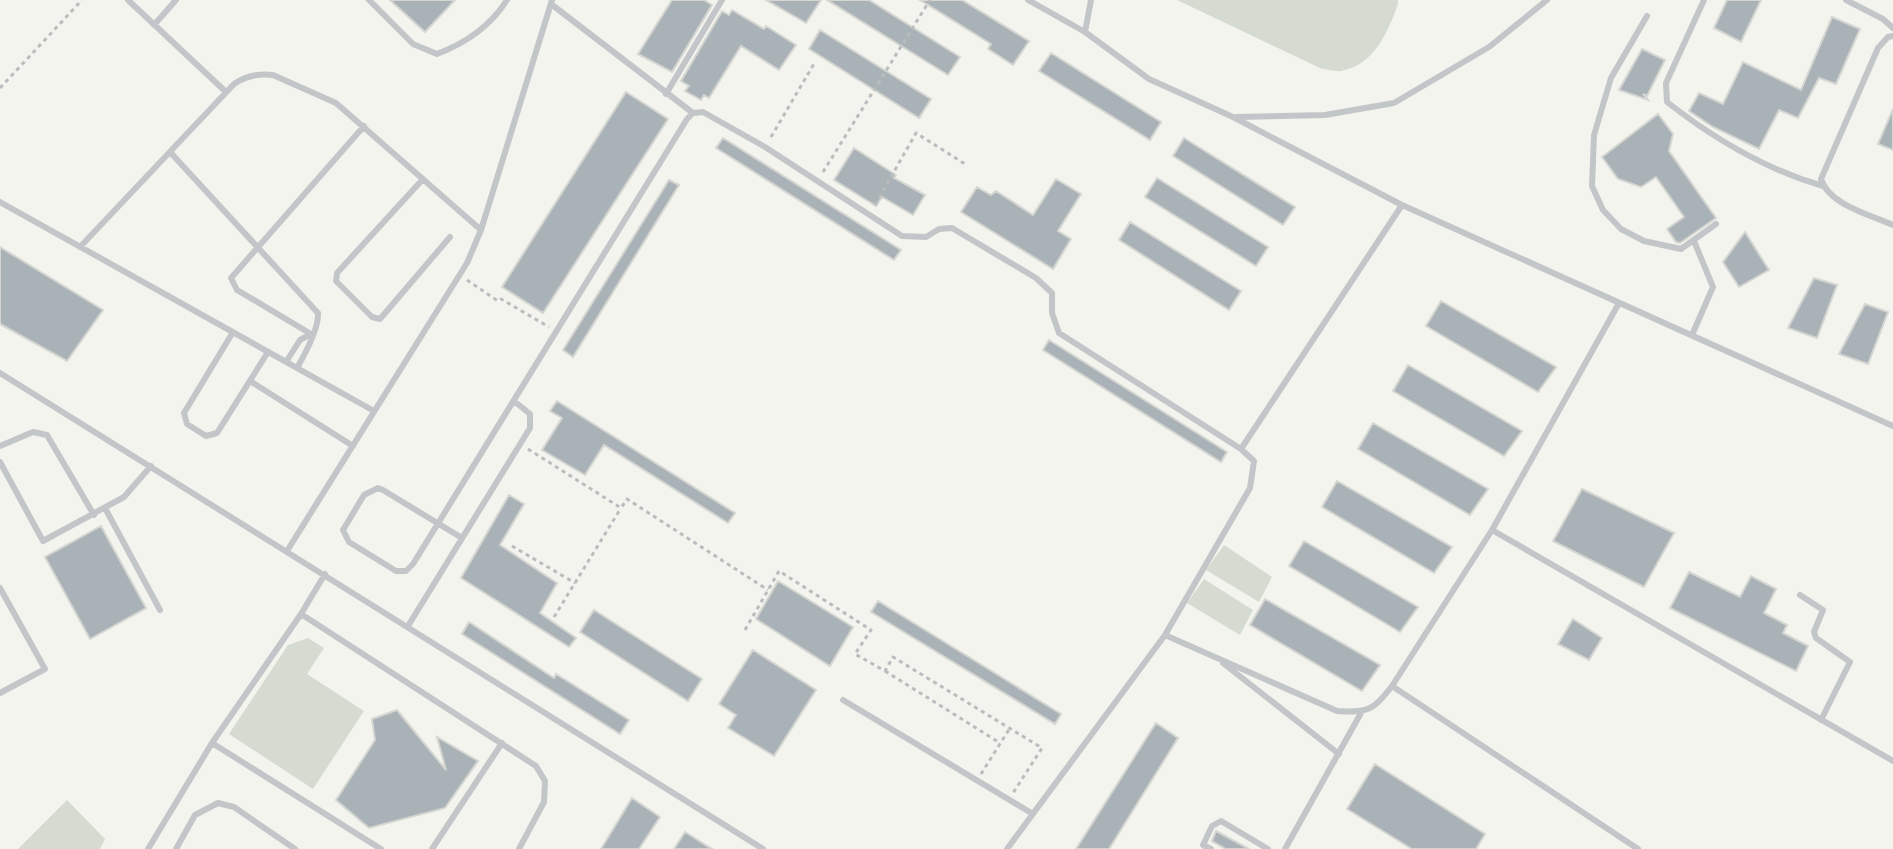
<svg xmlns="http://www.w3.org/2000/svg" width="1893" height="849" font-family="'IBM Plex Sans',sans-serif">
	<rect width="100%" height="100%" fill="#f4f4ef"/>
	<path fill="#d5dbd0" d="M1177,0H1398V4C1388,31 1375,65 1341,71C1336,72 1327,69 1322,69Z
		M1224,545L1272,577L1259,602L1206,570Z
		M1204,579L1253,610L1240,635L1187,603Z
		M308,638L324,648L307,674L364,711L313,789L229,734L288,645Z
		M67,800L105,839L100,849H18Z"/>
	<path fill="#a9b2b6" stroke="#d5d5d2" stroke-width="2" d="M390,0H455L425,32Z
		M672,0H704L712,5L672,72L638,54Z
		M766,0H821L806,23Z
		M827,0H869L960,57L948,75Z
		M920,0H962L1029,41L1013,65L988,49L991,44Z
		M1727,0H1761L1741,42L1714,28Z
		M732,10L764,29L766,26L796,45L779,70L741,46L709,98L704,95L701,100L685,91L689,86L681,81L722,11L729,15Z
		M1832,17L1860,29L1836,84L1819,78L1798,118L1779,110L1759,149L1713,127L1689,111L1699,93L1723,104L1743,62L1801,90Z
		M820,30L931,99L919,118L809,49Z
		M1642,49L1665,60L1647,96L1643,94L1648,100L1619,90Z
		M1051,53L1161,122L1150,140L1039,71Z
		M626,92L668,119L543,313L502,287Z
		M1893,109V150L1878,144Z
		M1658,114L1673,134L1669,151L1716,218L1680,243L1676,242L1667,229L1684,217L1656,177L1641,187L1618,179L1602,157Z
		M723,138L901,250L894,260L716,148Z
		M1184,138L1295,207L1283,225L1173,156Z
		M854,148L896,175L894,178L925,195L913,215L882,197L876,206L834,180Z
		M1157,178L1268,247L1256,266L1145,197Z
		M1056,179L1081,194L1058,231L1071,239L1053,269L961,212L977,187L991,195L996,191L1033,215Z
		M669,180L679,185L573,357L563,350Z
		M1130,222L1241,291L1229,310L1119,240Z
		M1745,232L1769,270L1739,287L1723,262Z
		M0,247L103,310L67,361L0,324Z
		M1814,278L1837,285L1817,338L1788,328Z
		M1441,301L1556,367L1538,392L1426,326Z
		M1865,304L1888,312L1868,364L1839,354Z
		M1049,340L1227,452L1221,462L1043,350Z
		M1408,365L1522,431L1504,456L1393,391Z
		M557,401L735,513L728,523L604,445L585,475L542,450L562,418L550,411Z
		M1373,423L1488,489L1470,515L1358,449Z
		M1337,481L1452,547L1434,573L1322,507Z
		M1582,489L1674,533L1644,587L1553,541Z
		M509,495L524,504L500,545L557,583L540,613L576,638L569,647L461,578Z
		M101,526L146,608L90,639L45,557Z
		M1304,541L1418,607L1400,632L1289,566Z
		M1689,572L1740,597L1751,576L1776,589L1764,613L1787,625L1783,633L1808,646L1796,671L1670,608Z
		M778,581L853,627L830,666L756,619Z
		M1265,599L1380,665L1362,691L1250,625Z
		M878,601L1061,714L1055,724L871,612Z
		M594,610L702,679L688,701L580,632Z
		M1573,619L1602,638L1589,660L1558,644Z
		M469,622L554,678L556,674L629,720L620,734L462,634Z
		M753,650L816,690L774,756L728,728L736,715L719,704Z
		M397,710L446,770L437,737L478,761L445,808L369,828L336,800L375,740L372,719Z
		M1156,723L1178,738L1109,849H1076Z
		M1375,764L1485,834L1476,849H1412L1347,809Z
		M632,798L660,817L639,849H601Z
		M1216,831L1249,849H1226L1212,841Z
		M685,832L712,849H674Z"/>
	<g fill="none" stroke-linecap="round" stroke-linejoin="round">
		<path stroke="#babcbe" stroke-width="3" stroke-dasharray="4 4" stroke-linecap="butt" d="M0,88L82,0
			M771,137L815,62
			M823,172L930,0
			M875,205L916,133L965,164
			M467,280L498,301L501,299L549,327
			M528,449L621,508L627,499L768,590
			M512,546L575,583
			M554,617L621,508
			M745,630L779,571L871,630L855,654L885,671L893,657L1042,748L1013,793
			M885,671L1000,743
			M981,774L1010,728"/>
		<path stroke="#c3c6c9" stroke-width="6" d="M128,0L226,92
			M369,0L413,44L437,54C466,43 490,27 507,0
			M1028,0L1085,32L1149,79L1233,117L1402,205L1893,426
			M1704,0L1666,83L1667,102C1713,138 1767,170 1823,186
			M1846,0L1883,19L1893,28
			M551,4L693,113
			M1647,16L1611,78L1594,135L1592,186L1603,210L1621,229L1644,241L1681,249L1716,224
			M154,25L176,0
			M1085,32L1091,0
			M1893,36L1888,37L1878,48L1821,179C1829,205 1871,215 1893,225
			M666,94L722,0
			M1237,117L1325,115L1394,103L1489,47L1547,0
			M170,152L318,313C319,328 305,354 297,368
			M423,179L337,273L336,281L372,317L380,319L450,237
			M0,202L374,411
			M80,247L234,84C246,76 258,73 273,75L336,103L481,230
			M233,332L184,413L187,424L206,436L217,433L268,352
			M311,334L237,290L231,278L364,126
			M1692,335L1713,287L1694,241
			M286,362L300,340L311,334
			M0,373L763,849
			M250,381L353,446
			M0,446L33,432L47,435L94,515
			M1241,449L1402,205
			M0,462L43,541L124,497L151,466
			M105,508L160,610
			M1492,530L1893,761
			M462,538L383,490L378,488L364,495L343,530L349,542L396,571H406L413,564C504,415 596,267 687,119L693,113L703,112L765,147L902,236L926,237L939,229L952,228L1036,278L1052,293V313L1059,333L1241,449L1254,461L1250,488L1165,635L1007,849
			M287,551L467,263L481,230L552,0
			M0,588L45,669L0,693
			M1800,595L1823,610L1814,632L1816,638L1850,662L1821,720
			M301,614L536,766L545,781L544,802L519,849
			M408,626L530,428V414L514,401
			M1165,635L1337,711C1369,713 1373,710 1392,686L1492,530L1619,303
			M1223,663L1339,754
			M1392,686L1638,849
			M843,700L1033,814
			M212,743L381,849
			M148,849L212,743L301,614L325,574
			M176,849L195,815L218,803L234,807L295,849
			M432,849L502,743
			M1211,849L1203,845L1212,826L1221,821L1268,849
			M1285,849L1361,713"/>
	</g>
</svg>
